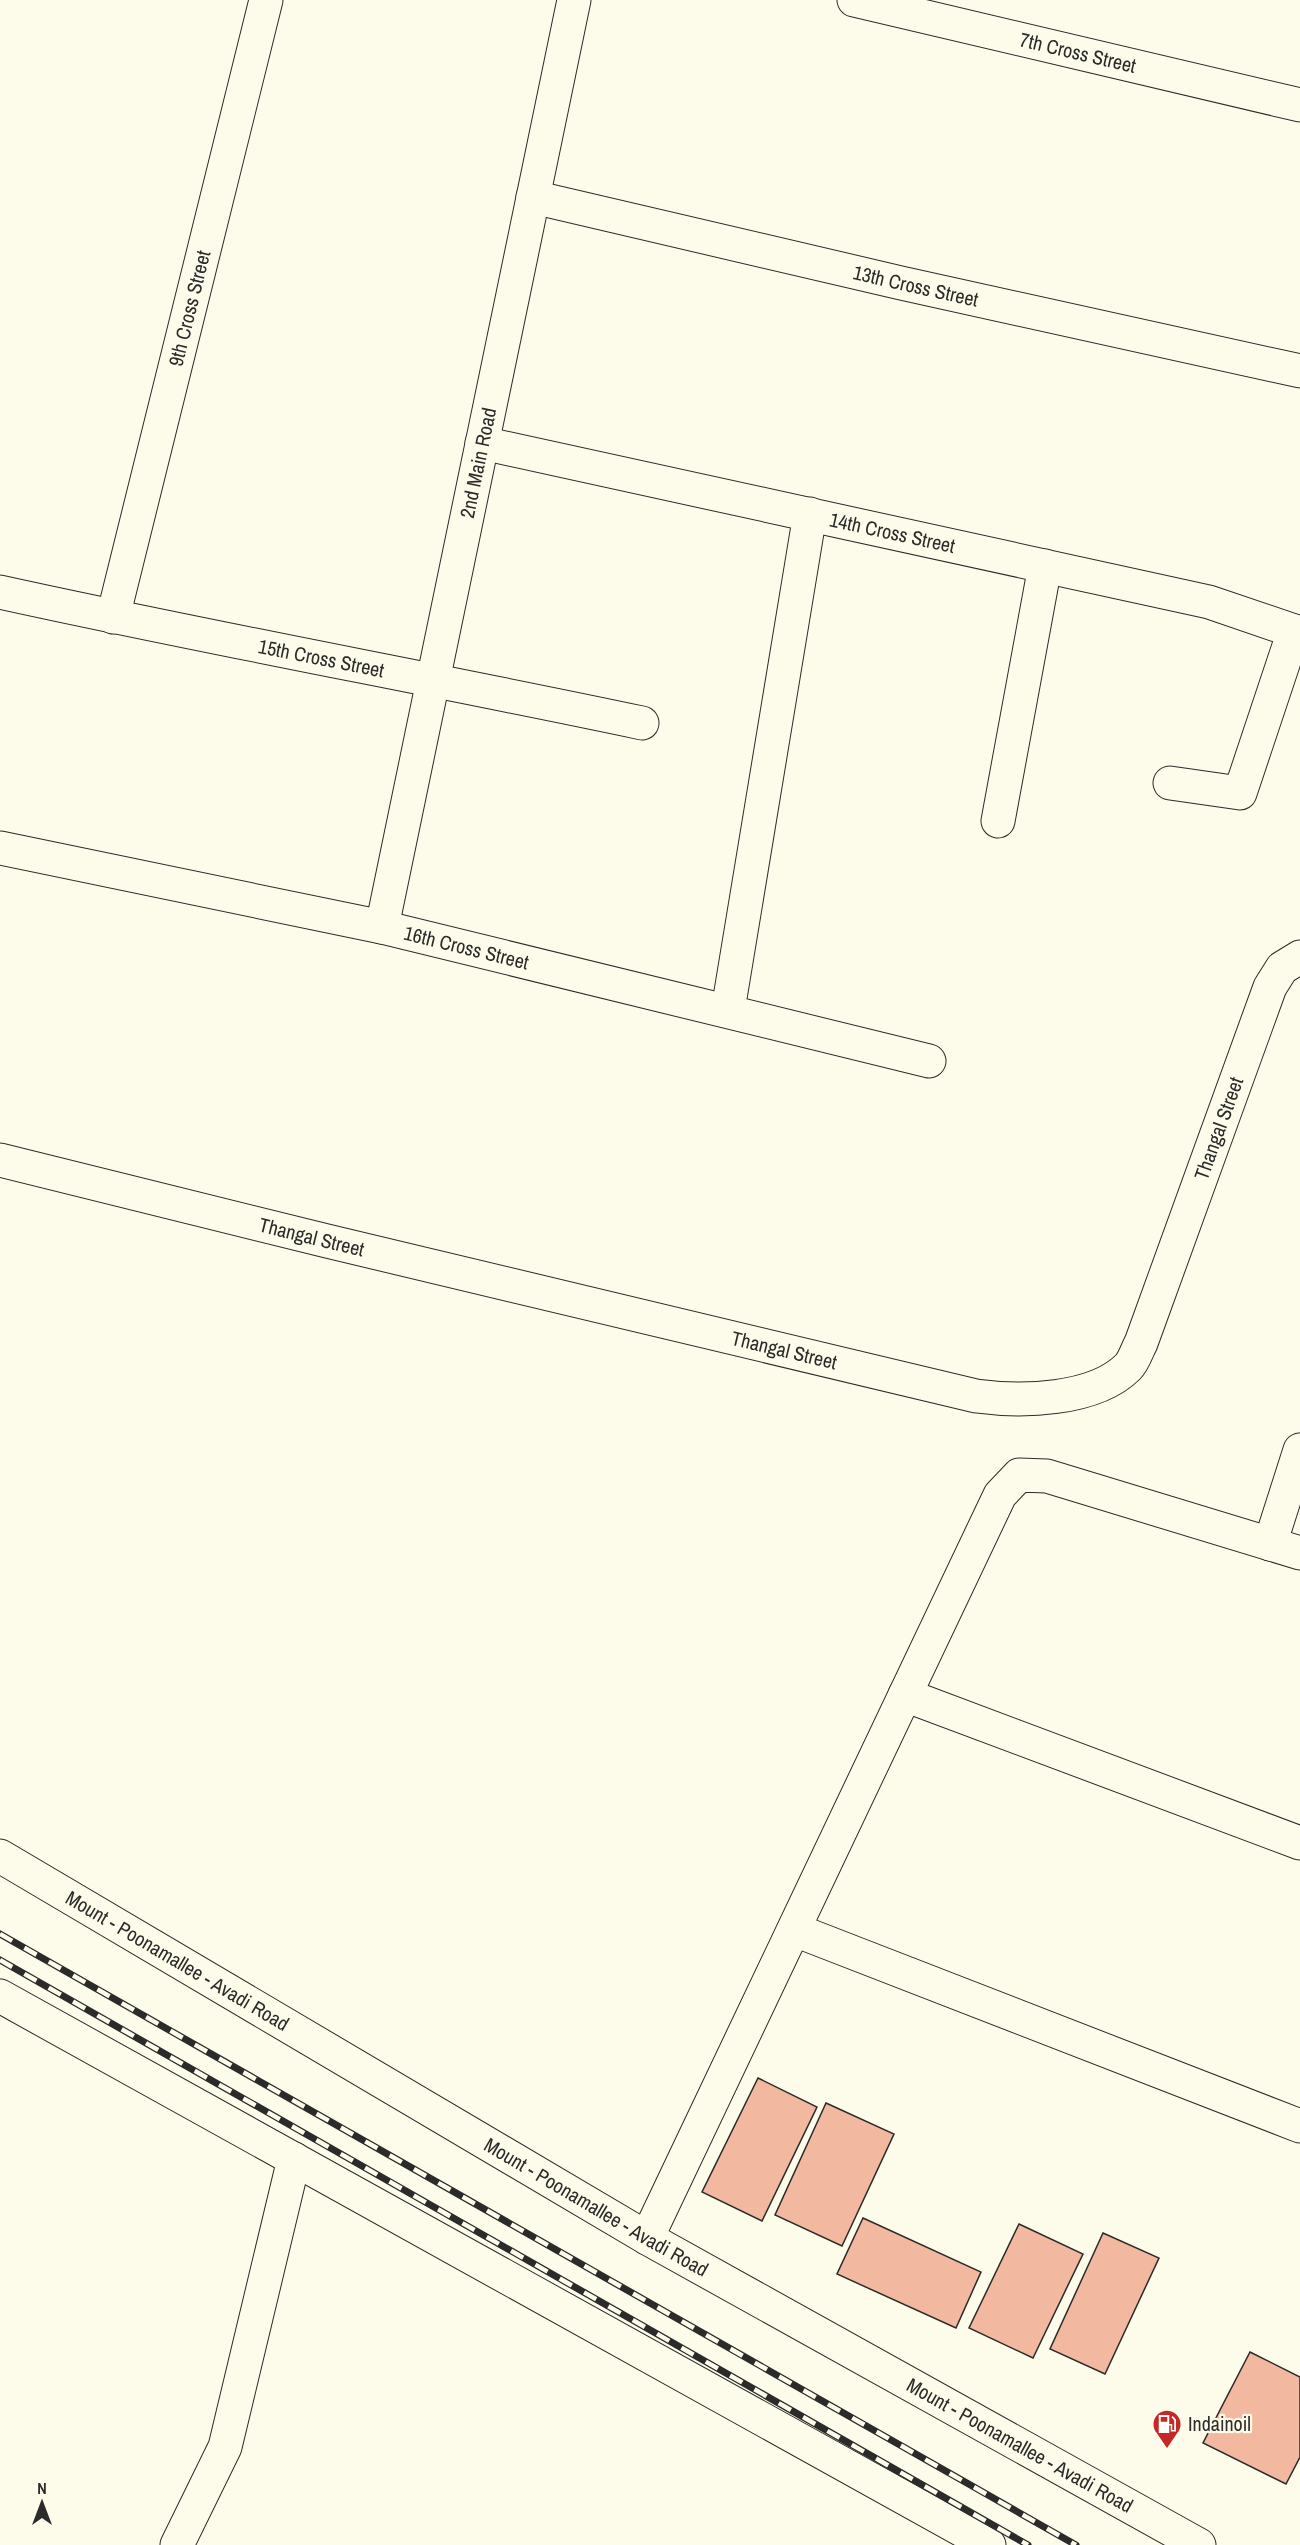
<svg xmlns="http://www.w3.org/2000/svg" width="1300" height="2545" font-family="'Archivo Narrow',sans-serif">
	<rect width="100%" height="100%" fill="#fdfbea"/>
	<path fill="#f2b8a0" stroke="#2b2b2b" stroke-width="1.5" d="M758,2078L817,2107L762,2221L702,2192Z
		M826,2103L894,2134L842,2246L775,2215Z
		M863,2218L981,2272L956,2328L837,2274Z
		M1019,2224L1083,2254L1033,2358L969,2328Z
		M1103,2233L1159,2258L1105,2374L1050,2349Z
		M1250,2352L1300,2377V2457L1286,2484L1203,2443Z"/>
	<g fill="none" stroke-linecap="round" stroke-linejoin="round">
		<g stroke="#2b2b2b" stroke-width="35">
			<g id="minor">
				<path id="s1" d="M854,0L1300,105"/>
				<path id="s2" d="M533,197L901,283L1300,371"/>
				<path id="s3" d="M482,443L1209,602L1300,633"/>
				<path id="s4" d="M0,592C213,639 429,678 642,723"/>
				<path id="s5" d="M113,617L266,0"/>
				<path d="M1170,783L1240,793L1294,631"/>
				<path d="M998,821L1045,566"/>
				<path id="s6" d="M0,848L382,927L929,1061"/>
				<path id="s7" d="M382,927L574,0"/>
				<path d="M728,1010L810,514"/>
				<path id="s8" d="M0,1160L327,1241L976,1396C1021,1402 1094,1401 1128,1367C1134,1361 1137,1350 1141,1343L1270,987L1282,968L1300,957"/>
				<path d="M1270,1544L1300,1450"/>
				<path d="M905,1695L1300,1843"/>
				<path d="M795,1930L1300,2126"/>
				<path d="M647,2238L1000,1495L1019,1475L1047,1476L1300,1553"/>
				<path d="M177,2545L225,2447L294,2159"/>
			</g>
		</g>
		<g stroke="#2b2b2b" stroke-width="35">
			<g id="major">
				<path id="s9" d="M0,1856L647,2238L1199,2545"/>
				<path d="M0,1996L989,2545"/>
			</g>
		</g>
		<use href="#minor" stroke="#fdfbea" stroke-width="33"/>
		<use href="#major" stroke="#fdfbea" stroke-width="33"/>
		<g stroke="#2b2b2b" stroke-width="7">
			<path id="rail" d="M0,1934L1076,2545
				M0,1960L1028,2545"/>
		</g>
		<use href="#rail" stroke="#fdfbea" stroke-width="4.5" stroke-dasharray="14" stroke-linecap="butt"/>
	</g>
	<defs>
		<g id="fuel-pin" transform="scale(1.5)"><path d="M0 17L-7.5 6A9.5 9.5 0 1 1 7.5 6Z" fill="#c62828" stroke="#fdfbea"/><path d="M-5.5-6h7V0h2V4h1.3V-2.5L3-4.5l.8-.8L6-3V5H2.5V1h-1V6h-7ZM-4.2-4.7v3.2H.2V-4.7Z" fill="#fff"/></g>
	</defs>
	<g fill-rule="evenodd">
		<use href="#fuel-pin" x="1167" y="2424"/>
	</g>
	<g text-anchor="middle" stroke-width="4.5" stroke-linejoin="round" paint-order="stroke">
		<g font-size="20" fill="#2b2b2b" stroke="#fdfbea">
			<text dy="7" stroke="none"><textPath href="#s1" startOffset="230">7th Cross Street</textPath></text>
			<text dy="7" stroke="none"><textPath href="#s2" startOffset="393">13th Cross Street</textPath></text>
			<text dy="7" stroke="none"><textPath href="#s5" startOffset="318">9th Cross Street</textPath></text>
			<text dy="7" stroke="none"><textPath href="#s7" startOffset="474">2nd Main Road</textPath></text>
			<text dy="7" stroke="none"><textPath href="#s3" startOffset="420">14th Cross Street</textPath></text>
			<text dy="7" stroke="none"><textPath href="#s4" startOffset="328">15th Cross Street</textPath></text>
			<text dy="7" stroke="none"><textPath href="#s6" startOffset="477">16th Cross Street</textPath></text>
			<text dy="7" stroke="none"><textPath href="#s8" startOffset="1419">Thangal Street</textPath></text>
			<text dy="7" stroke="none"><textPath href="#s8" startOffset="321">Thangal Street</textPath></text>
			<text dy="7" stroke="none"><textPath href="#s8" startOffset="807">Thangal Street</textPath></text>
			<text dy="7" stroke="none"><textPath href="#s9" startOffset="206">Mount - Poonamallee - Avadi Road</textPath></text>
			<text dy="7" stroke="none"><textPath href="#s9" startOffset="692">Mount - Poonamallee - Avadi Road</textPath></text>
			<text dy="7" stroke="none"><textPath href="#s9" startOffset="1178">Mount - Poonamallee - Avadi Road</textPath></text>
		</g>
		<g font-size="20" fill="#2b2b2b" stroke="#fdfbea" text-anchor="start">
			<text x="1188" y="2431">Indainoil</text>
		</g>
	</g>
	<g transform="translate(42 2503)" stroke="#fdfbea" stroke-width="4.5" paint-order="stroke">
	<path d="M0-4.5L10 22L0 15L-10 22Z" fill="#2b2b2b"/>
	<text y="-9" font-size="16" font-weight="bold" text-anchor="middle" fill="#2b2b2b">N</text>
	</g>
</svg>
